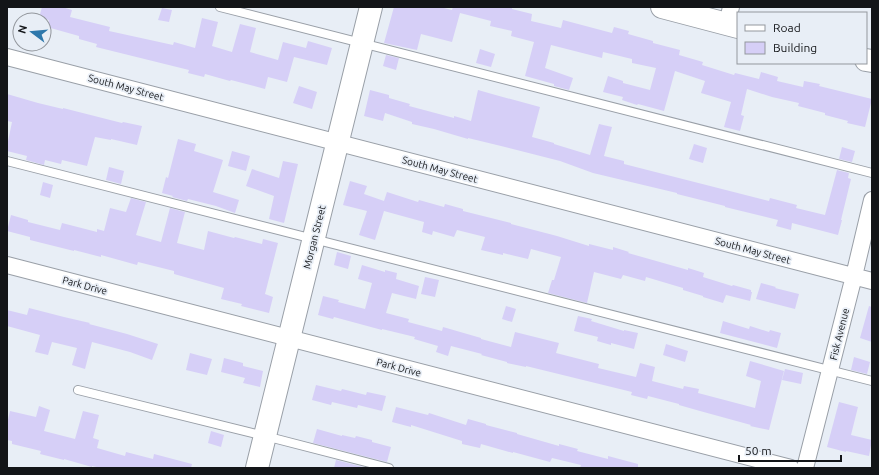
<svg xmlns="http://www.w3.org/2000/svg" width="879" height="475" font-family="Ubuntu,sans-serif">
	<rect width="100%" height="100%" fill="#e8eef6"/>
	<path fill="#d6cff7" d="M42,7H62L72,10L70,17L110,27L109,31L173,45L174,42L195,48L202,18L218,22L212,46L232,52L240,24L256,28L250,52L278,60L283,42L306,48L308,41L332,48L327,65L294,57L287,82L268,77L265,89L231,80L230,81L205,74L204,77L188,73L189,70L96,47L97,44L79,39V36L47,27L49,20L39,18Z
		M394,7H440L452,10L453,7H512V9L532,14L531,21L561,28L563,20L612,33L614,27L629,31L628,34L653,41V43L680,50L679,55L703,62L702,65L734,75L735,73L759,79L761,72L778,77L777,81L803,87L804,81L820,84L819,86L872,99L865,127L847,123L848,121L825,115V113L798,106L799,103L772,97L747,89L741,115L744,116L740,131L724,127L731,102L701,93L705,81L675,71L664,111L638,104L637,105L622,100L623,97L603,92L608,76L623,81V83L650,90L656,68L632,63V59L603,52L602,58L551,45L545,68L573,78L569,90L554,86V84L525,76L534,42L511,36L512,31L490,26L491,21L460,13L452,42L421,34L417,50L384,43Z
		M162,8L172,10L169,22L158,20Z
		M480,49L495,54L491,67L476,63Z
		M386,55L399,58L396,70L383,66Z
		M299,86L317,92L312,109L293,103Z
		M370,90L389,95V98L410,104L409,106L454,118V116L471,121L478,90L492,94L540,107L532,137L554,143V144L590,155L599,124L612,127L604,156L624,161V164L769,201L770,198L797,205L796,208L825,215L837,170L849,173L848,178L851,179L841,220H842L838,235L792,223L791,230L776,226L778,220L725,207V206L677,194V193L593,173L560,161L501,146L468,138V139L434,129L412,124V122L385,113L383,121L364,116Z
		M7,94L38,103L63,109V108L122,123L123,122L142,126L137,145L111,139V140L95,137L87,166L62,160L61,164L45,160L44,165L26,160L27,156L7,151V146L12,122L7,121Z
		M178,139L196,144L194,151L223,160L213,192L239,200L235,213L216,206L188,199L187,201L172,197L173,196L162,193L166,177L168,178Z
		M694,144L707,148L703,163L689,159Z
		M842,147L855,151L852,162L839,159Z
		M232,151L250,156L246,171L228,166Z
		M283,161L298,164L284,223L269,219L274,196L246,186L252,169L279,178Z
		M109,167L124,171L121,184L106,180Z
		M350,181L367,186L364,194L384,201L387,192L418,202L419,200L444,207L445,204L463,209V211L511,223V224L557,236L589,246V244L613,250V247L629,252L628,253L688,270V268L704,273L703,277L732,286L733,285L751,290V292H752L750,301L726,295L723,303L703,297V296L683,290V288L646,277L645,281L623,275L621,279L594,272L587,303L548,293L552,280H554L561,257L531,249L528,259L503,253V255L481,250L485,237L457,230L454,237L433,231L432,235L422,232L424,222L384,211L375,240L359,235L367,211L343,205Z
		M43,182L53,185L50,198L40,195Z
		M131,198L146,202L136,235L161,242L170,208L185,212L177,243L204,250L208,231L234,238L235,237L262,244L263,239L278,243L265,294L273,297L269,313L241,306L242,304L221,299L224,288L174,274V271L138,262L137,265L101,255V257L74,250V251L30,240V237L7,231L11,215L28,220V222L60,230L62,223L97,232V229L104,231L110,208L126,212Z
		M337,252L351,256L348,269L334,265Z
		M362,265L385,272V270L397,273L396,279L419,286L416,299L392,293L386,313L409,319L408,322L442,331L443,327L481,338V339L511,347L515,332L559,343L556,353L599,364L598,368L636,377L640,363L655,367L652,381L683,389L684,386L699,389L698,393L755,408L761,381L746,376L750,361L784,371L769,430L750,426L751,425L700,411L679,405V404L648,396L647,399L631,395L632,392L526,366V367L507,363V362L481,355L482,354L451,346L448,356L436,352L438,346L414,339L415,337L382,329V330L334,317L333,319L318,315L323,296L339,300L338,302L365,309L372,283L358,279Z
		M425,277L439,280L435,297L421,294Z
		M761,283L776,287L775,288L799,294L795,309L756,299Z
		M506,306L516,309L512,322L502,319Z
		M869,306L872,307V342L860,338Z
		M29,308L64,317L90,323L89,324L127,334L158,344L152,360L130,352L92,342L85,369L72,365L77,348L52,342L48,355L35,352L40,335L7,326V310L27,315Z
		M578,316L592,319L591,321L624,331V330L638,333L634,349L611,343V345L597,341L598,337L574,331Z
		M723,321L749,329L750,326L769,332L770,330L781,333L777,348L720,333Z
		M666,344L688,351L685,362L663,355Z
		M190,353L212,359L207,375L186,370Z
		M854,357L870,362L867,374L851,370Z
		M224,358L243,363V366L263,371L260,387L243,383L245,378L221,372Z
		M785,369L803,373L801,384L782,380Z
		M316,385L341,391L342,389L366,395L367,392L386,396L382,411L358,405L357,408L332,402L331,405L312,400Z
		M839,402L858,407L851,435L872,440L869,456L846,451V452L827,447Z
		M39,406L50,410L44,431L75,439L83,411L99,415L93,438L99,440L97,448L125,456L126,452L153,459L154,454L192,464L191,468H101L92,466V467L64,459V460L40,454L41,451L12,444V441L7,440V424L10,411L36,417Z
		M396,407L428,415L429,413L466,425L468,419L486,424V425L517,433V434L559,446V444L578,449L577,451L608,459V456L638,464V468H580L581,465L552,458L550,462L513,452V453L481,444L480,448L462,444V441L411,425V427L392,422Z
		M317,429L342,436V435L355,438L356,436L372,440V442L391,447L387,462L313,443Z
		M211,431L224,435L221,447L208,443Z
		M336,460L367,468H334Z"/>
	<g fill="none" stroke-linecap="round" stroke-linejoin="round">
		<g stroke="#999fa7" stroke-width="10">
			<path id="lane" d="M220,7L872,173
				M7,161L872,381
				M78,390L265,436L389,468"/>
		</g>
		<g stroke="#999fa7" stroke-width="18">
			<path id="street" d="M727,24L731,7
				M7,57L872,281
				M7,265L791,468
				M805,468L854,276L872,200"/>
		</g>
		<g stroke="#999fa7" stroke-width="24">
			<path id="secondary" d="M662,7L738,27
				M866,60L872,61
				M257,468L371,7"/>
		</g>
		<use href="#lane" stroke="#fff" stroke-width="8"/>
		<use href="#street" stroke="#fff" stroke-width="16"/>
		<use href="#secondary" stroke="#fff" stroke-width="22"/>
	</g>
	<g text-anchor="middle" stroke-width="3.5" stroke-linejoin="round" paint-order="stroke">
		<g font-size="10" fill="#131518" stroke="#e8eef6">
			<text transform="translate(126 87) rotate(15)" y="4">South May Street</text>
			<text transform="translate(440 169) rotate(15)" y="4">South May Street</text>
			<text transform="translate(314 237) rotate(-76)" y="4">Morgan Street</text>
			<text transform="translate(753 250) rotate(15)" y="4">South May Street</text>
			<text transform="translate(85 285) rotate(15)" y="4">Park Drive</text>
			<text transform="translate(839 334) rotate(-76)" y="4">Fisk Avenue</text>
			<text transform="translate(399 367) rotate(15)" y="4">Park Drive</text>
		</g>
	</g>
	<rect width="879" height="475" fill="none" stroke="#131518" stroke-width="16"/>
	<rect x="737" y="12" width="130" height="52" fill="#e8eef6" stroke="#93979d"/>
	<rect x="745" y="25" width="20" height="6" fill="#ffffff" stroke="#93979d"/>
	<text x="773" y="32" font-size="12" fill="#131518">Road</text>
	<rect x="745" y="42" width="20" height="12" fill="#d6cff7" stroke="#93979d"/>
	<text x="773" y="52" font-size="12" fill="#131518">Building</text>
	<g transform="translate(32 32) rotate(286)"><circle r="19" fill="#e8eef6" stroke="#93979d"/>
	<path d="M0-3L7 15L0 10L-7 15Z" fill="#2e78ac"/>
	<text y="-6" font-size="11" font-weight="bold" text-anchor="middle" fill="#131518">N</text>
	</g>
	<path d="M739 455v6h102v-6" fill="none" stroke="#131518" stroke-width="2"/>
	<text x="745" y="455" font-size="12" fill="#131518" stroke="#e8eef6" stroke-width="3" paint-order="stroke">50 m</text>
</svg>
